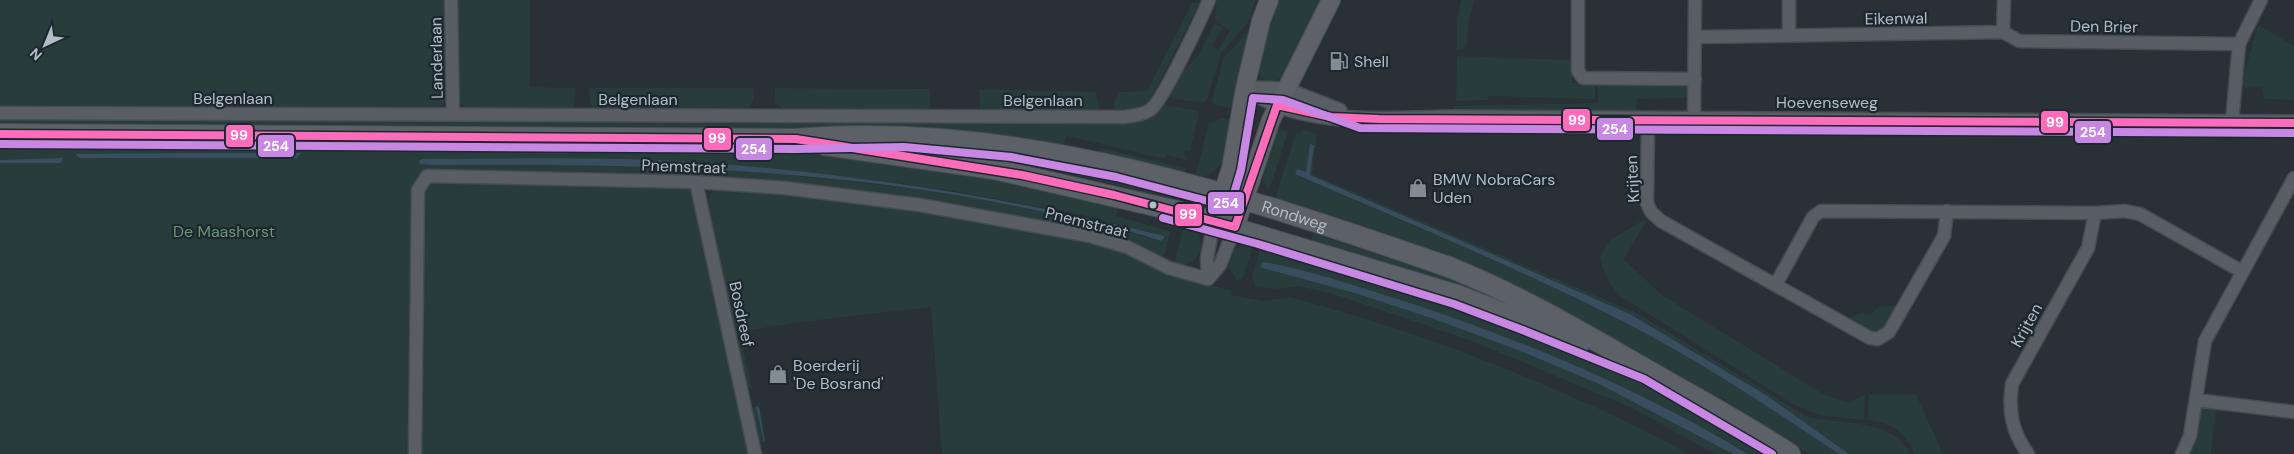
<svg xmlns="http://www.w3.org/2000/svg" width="2294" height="454" font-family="'DM Sans',sans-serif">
	<rect width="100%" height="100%" fill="#293036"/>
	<path fill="#273c3b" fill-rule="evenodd" d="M0,0H448C448,18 452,92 444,103C441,107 437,108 433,109V120L1135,123L1149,119L1165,105L1195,110L1199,113L1190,151H1185L1184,156L1188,160L1167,155L1166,159L1066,136L1063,145L1021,143H432L470,148H517L559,143L682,146L854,154L988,176L1118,208L1116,216L1170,231L1165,254L1160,258L1120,240L698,178L756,454H0ZM695,162L878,180L954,191L1092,217L1164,237L1161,241C1104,225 1046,210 987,200C891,184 793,175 696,167Z
		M455,0H530V87L575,88L574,106L569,109L466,110L458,98Z
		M1216,0H1256L1247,24L1221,53L1207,100L1201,103L1169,98L1183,71L1198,56L1214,24L1222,28L1212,46L1218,50L1230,30L1215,22Z
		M1278,0H1326L1283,78L1270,82C1265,80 1260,77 1259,72C1256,59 1274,14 1278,0Z
		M1461,0H1475L1469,21L1466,47L1457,50V21Z
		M1193,2L1200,3L1149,102L1136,109L1118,111L1113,105L1119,92L1147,91Z
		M2258,25L2294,46V100L2264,99L2262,87L2246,88L2241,84Z
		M1249,31L1233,108L1215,105L1212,100L1224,57Z
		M1457,56L1572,60V83H1595V99L1488,96V100L1456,101Z
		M1598,83L1682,84L1688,88L1687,98L1637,99L1636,114L1455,113L1453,106L1598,103Z
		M589,88H754C754,98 754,106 744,110L594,109L590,104Z
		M775,88L930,89V105L927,111L784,110L775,102Z
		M979,89L1095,92L1100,106L1097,112L984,111L980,107Z
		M1221,118L1231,120C1227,146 1228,175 1195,178L1209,122L1213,123Z
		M1273,128L1288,132L1269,191C1254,172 1267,149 1273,128Z
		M1301,130L1317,133L1312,174L1631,311L1632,310L1806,416C1840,426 1893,417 1910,454H1849L1769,397L1630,314L1310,175L1314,145L1310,144L1306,173L1297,169L1295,174C1406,223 1519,268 1626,323C1700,361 1770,408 1839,454H1808L1730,403L1482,271L1400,240L1275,198L1296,133L1300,134Z
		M821,139L939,142L1181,188L1178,199L1014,161L933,150Z
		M1100,148L1186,168L1184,178L1146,170L1099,152Z
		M718,189L772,192L937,212L1088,240L1132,256L1170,274L1232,291L1231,295L1263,301L1290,297L1297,299C1390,324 1480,356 1568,395C1608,413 1650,431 1687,454H942L931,307L793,323L740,332V336L735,335L706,203L712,192Z
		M1645,219L1646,222L1624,259L1662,295L1823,394L1849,403L1865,394L1864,420L1819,415L1793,404L1620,296C1609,283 1603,273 1600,257L1610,240Z
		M1184,225C1197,229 1202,237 1201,250C1195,262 1187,267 1174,264Z
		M1313,234L1486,289L1562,325L1310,245Z
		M1263,239L1540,331L1650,381L1778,454H1748L1718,436L1605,379L1510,339L1351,285L1263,262L1266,269L1358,294L1431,318L1518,350L1599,384L1733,454H1715L1632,408L1472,341L1333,294L1298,286L1277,289L1255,287L1252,276Z
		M1255,240L1244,275L1242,279L1236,280L1229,266L1234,250L1247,241Z
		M1887,306L1897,307L1884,330L1873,334L1847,319L1860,313L1870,314L1879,307Z
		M741,341L752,389L745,385L736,344Z
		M1869,394H1916L1943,454H1914C1908,433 1889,422 1868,420Z
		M759,403V407H757L765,441L768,443L758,441L751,411Z
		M2203,408L2216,409L2211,454H2187L2200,411Z"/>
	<path fill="#384e5f" d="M1310,144L1314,145L1310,175L1630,314L1769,397L1849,454H1839C1770,408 1700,361 1626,323C1518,268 1406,222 1295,174L1297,169L1306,172Z
		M192,153H301L297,158H79L76,154Z
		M63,158L61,163H0V160Z
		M422,159C512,159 604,156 694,162C853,173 1009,197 1164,236V238L1161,241C1122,228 1081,220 1040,211C841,168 638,163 435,165L420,164L419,161Z
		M1263,262C1306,269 1349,284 1391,297C1514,336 1636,387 1748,454H1733L1599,384L1518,350L1431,318L1358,294L1266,269L1260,267Z
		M756,407H759L765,441H764Z"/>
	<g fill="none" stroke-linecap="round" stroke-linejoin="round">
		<g stroke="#474c51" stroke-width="15">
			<path id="minor" d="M451,0L453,115
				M1578,0V71L1583,78L1695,79
				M2004,0L2003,32L2019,41L2239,44
				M1789,36V0
				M1696,37L2003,32
				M0,113L1124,117C1133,116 1142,115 1150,110C1162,103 1202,17 1209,0
				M1648,119L1647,203L1651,212L1661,221L1870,338L1878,339L1889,332L1944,236L1947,211
				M1694,119L1695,0
				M2232,122L2239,44L2261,0
				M696,182L755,454
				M1208,279L1220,265L1235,227
				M1208,279L1207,258L1214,221
				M1776,284L1813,217L1821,211L2095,213L2125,211L2140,214L2243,272
				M2196,400L2294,412
				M415,454L418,190L427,176L696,182L785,188L920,205L1090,236L1127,247L1169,268L1208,279
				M2028,454C2012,432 2008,411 2012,384L2088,248L2095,213
				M2182,454L2190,436L2205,341L2294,178"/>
		</g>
		<g stroke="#474c51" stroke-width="18">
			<path id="tertiary" d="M1245,88C1256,94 1266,100 1276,104C1328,125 1398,119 1453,118L2294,123
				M1251,89L1285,90L1339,111"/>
		</g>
		<g stroke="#474c51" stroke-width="20">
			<path id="secondary" d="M1214,221L1231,168L1245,88L1261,21L1269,0
				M1235,227L1271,120L1331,0"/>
		</g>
		<g stroke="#474d53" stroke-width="22">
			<g id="primary">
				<path id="s1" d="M0,134L796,139C1019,120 1241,195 1449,267C1519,295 1583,333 1649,371C1696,398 1745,424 1790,454"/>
				<path d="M825,145L994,169L1177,211L1457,295L1580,343"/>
			</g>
		</g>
		<use href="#minor" stroke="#595e64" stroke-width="12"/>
		<use href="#tertiary" stroke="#595e64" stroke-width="15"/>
		<use href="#secondary" stroke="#5e6268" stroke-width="18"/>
		<use href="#primary" stroke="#5b6166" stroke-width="20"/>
		<g stroke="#1d2730" stroke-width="11">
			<path id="bus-1" d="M0,134L796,139L1022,175L1114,195L1235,227L1277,105L1331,117L1379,119L2294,123"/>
		</g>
		<g stroke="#1d2730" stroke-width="11">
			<path id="bus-2" d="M0,144L796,149L904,147L1011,157L1116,177L1223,205L1232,200L1241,170L1253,98L1283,100L1360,128L2294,133
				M1163,218L1258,244L1454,304L1525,331L1644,379L1772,454"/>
		</g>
		<use href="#bus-1" stroke="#fb6dba" stroke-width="8"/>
		<use href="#bus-2" stroke="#c787e3" stroke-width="8"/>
	</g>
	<defs>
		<g id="fuel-bare" transform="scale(1.5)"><path d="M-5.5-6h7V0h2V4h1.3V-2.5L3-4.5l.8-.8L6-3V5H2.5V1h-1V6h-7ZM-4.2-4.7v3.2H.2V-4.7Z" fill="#838c94" stroke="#1d2730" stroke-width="2.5" paint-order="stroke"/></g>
		<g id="shop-bare" transform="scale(1.5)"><path d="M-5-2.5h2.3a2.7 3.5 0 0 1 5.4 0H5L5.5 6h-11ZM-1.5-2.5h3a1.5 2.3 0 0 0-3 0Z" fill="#838c94" stroke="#1d2730" stroke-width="2.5" paint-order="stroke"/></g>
	</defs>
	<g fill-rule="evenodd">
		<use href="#fuel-bare" x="1339" y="61"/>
		<use href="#shop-bare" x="1418" y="188"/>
		<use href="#shop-bare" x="778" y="374"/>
	</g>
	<circle fill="#b3bdc6" stroke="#1d2730" stroke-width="2" cx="1153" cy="205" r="4.5"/>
	<g text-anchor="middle" stroke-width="4.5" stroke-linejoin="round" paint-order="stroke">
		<g font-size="16" fill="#b3bdc6" stroke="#1d2730">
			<text transform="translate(1896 18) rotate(-1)" y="6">Eikenwal</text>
			<text transform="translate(2104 26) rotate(1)" y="6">Den Brier</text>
			<text transform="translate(436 58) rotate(-91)" y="6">Landerlaan</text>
			<text x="233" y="104">Belgenlaan</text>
			<text x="638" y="105">Belgenlaan</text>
			<text x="1043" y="106">Belgenlaan</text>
			<text x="1827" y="108">Hoevenseweg</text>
			<text transform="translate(684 166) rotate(2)" y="6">Pnemstraat</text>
			<text transform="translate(1632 179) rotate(-93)" y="6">Krijten</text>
			<text dy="6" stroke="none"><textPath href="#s1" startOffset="1304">Rondweg</textPath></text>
			<text transform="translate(1087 222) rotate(14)" y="6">Pnemstraat</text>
			<text transform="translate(742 314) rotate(78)" y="6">Bosdreef</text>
			<text transform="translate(2026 325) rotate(-61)" y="6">Krijten</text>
		</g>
		<g font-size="16" fill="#b3bdc6" stroke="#1d2730" text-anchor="start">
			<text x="1354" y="67">Shell</text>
			<text x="1433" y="185">BMW NobraCars<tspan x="1433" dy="18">Uden</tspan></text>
			<text x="793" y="371">Boerderij<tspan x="793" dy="18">'De Bosrand'</tspan></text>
		</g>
		<g font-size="16" fill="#6c9670" stroke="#1d2730">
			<text x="224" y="237">De Maashorst</text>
		</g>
	</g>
	<g stroke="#1d2730" stroke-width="2">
		<rect x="1562" y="108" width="29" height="24" rx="5" fill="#fb6dba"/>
		<rect x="2040" y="110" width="29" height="24" rx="5" fill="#fb6dba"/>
		<rect x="1596" y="117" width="38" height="24" rx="5" fill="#c787e3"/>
		<rect x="2074" y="120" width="38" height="24" rx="5" fill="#c787e3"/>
		<rect x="225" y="124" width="29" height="24" rx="5" fill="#fb6dba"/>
		<rect x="703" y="127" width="29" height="24" rx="5" fill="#fb6dba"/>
		<rect x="257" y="134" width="38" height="24" rx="5" fill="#c787e3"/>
		<rect x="735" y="137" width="38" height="24" rx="5" fill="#c787e3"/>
		<rect x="1207" y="191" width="38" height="24" rx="5" fill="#c787e3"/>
		<rect x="1174" y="203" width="29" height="24" rx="5" fill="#fb6dba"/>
	</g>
	<g font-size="14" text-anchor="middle" font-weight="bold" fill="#fff">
		<text x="1577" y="125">99</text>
		<text x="2055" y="127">99</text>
		<text x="1615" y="134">254</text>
		<text x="2093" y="137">254</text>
		<text x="239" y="140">99</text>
		<text x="717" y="143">99</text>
		<text x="276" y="151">254</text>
		<text x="754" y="154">254</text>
		<text x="1226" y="208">254</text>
		<text x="1188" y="219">99</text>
	</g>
	<g transform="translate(45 45) rotate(224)" stroke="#1d2730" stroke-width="4" paint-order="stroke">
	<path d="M0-4L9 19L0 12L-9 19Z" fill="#b3bdc6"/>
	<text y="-8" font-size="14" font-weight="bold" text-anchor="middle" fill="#b3bdc6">N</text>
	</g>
</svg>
